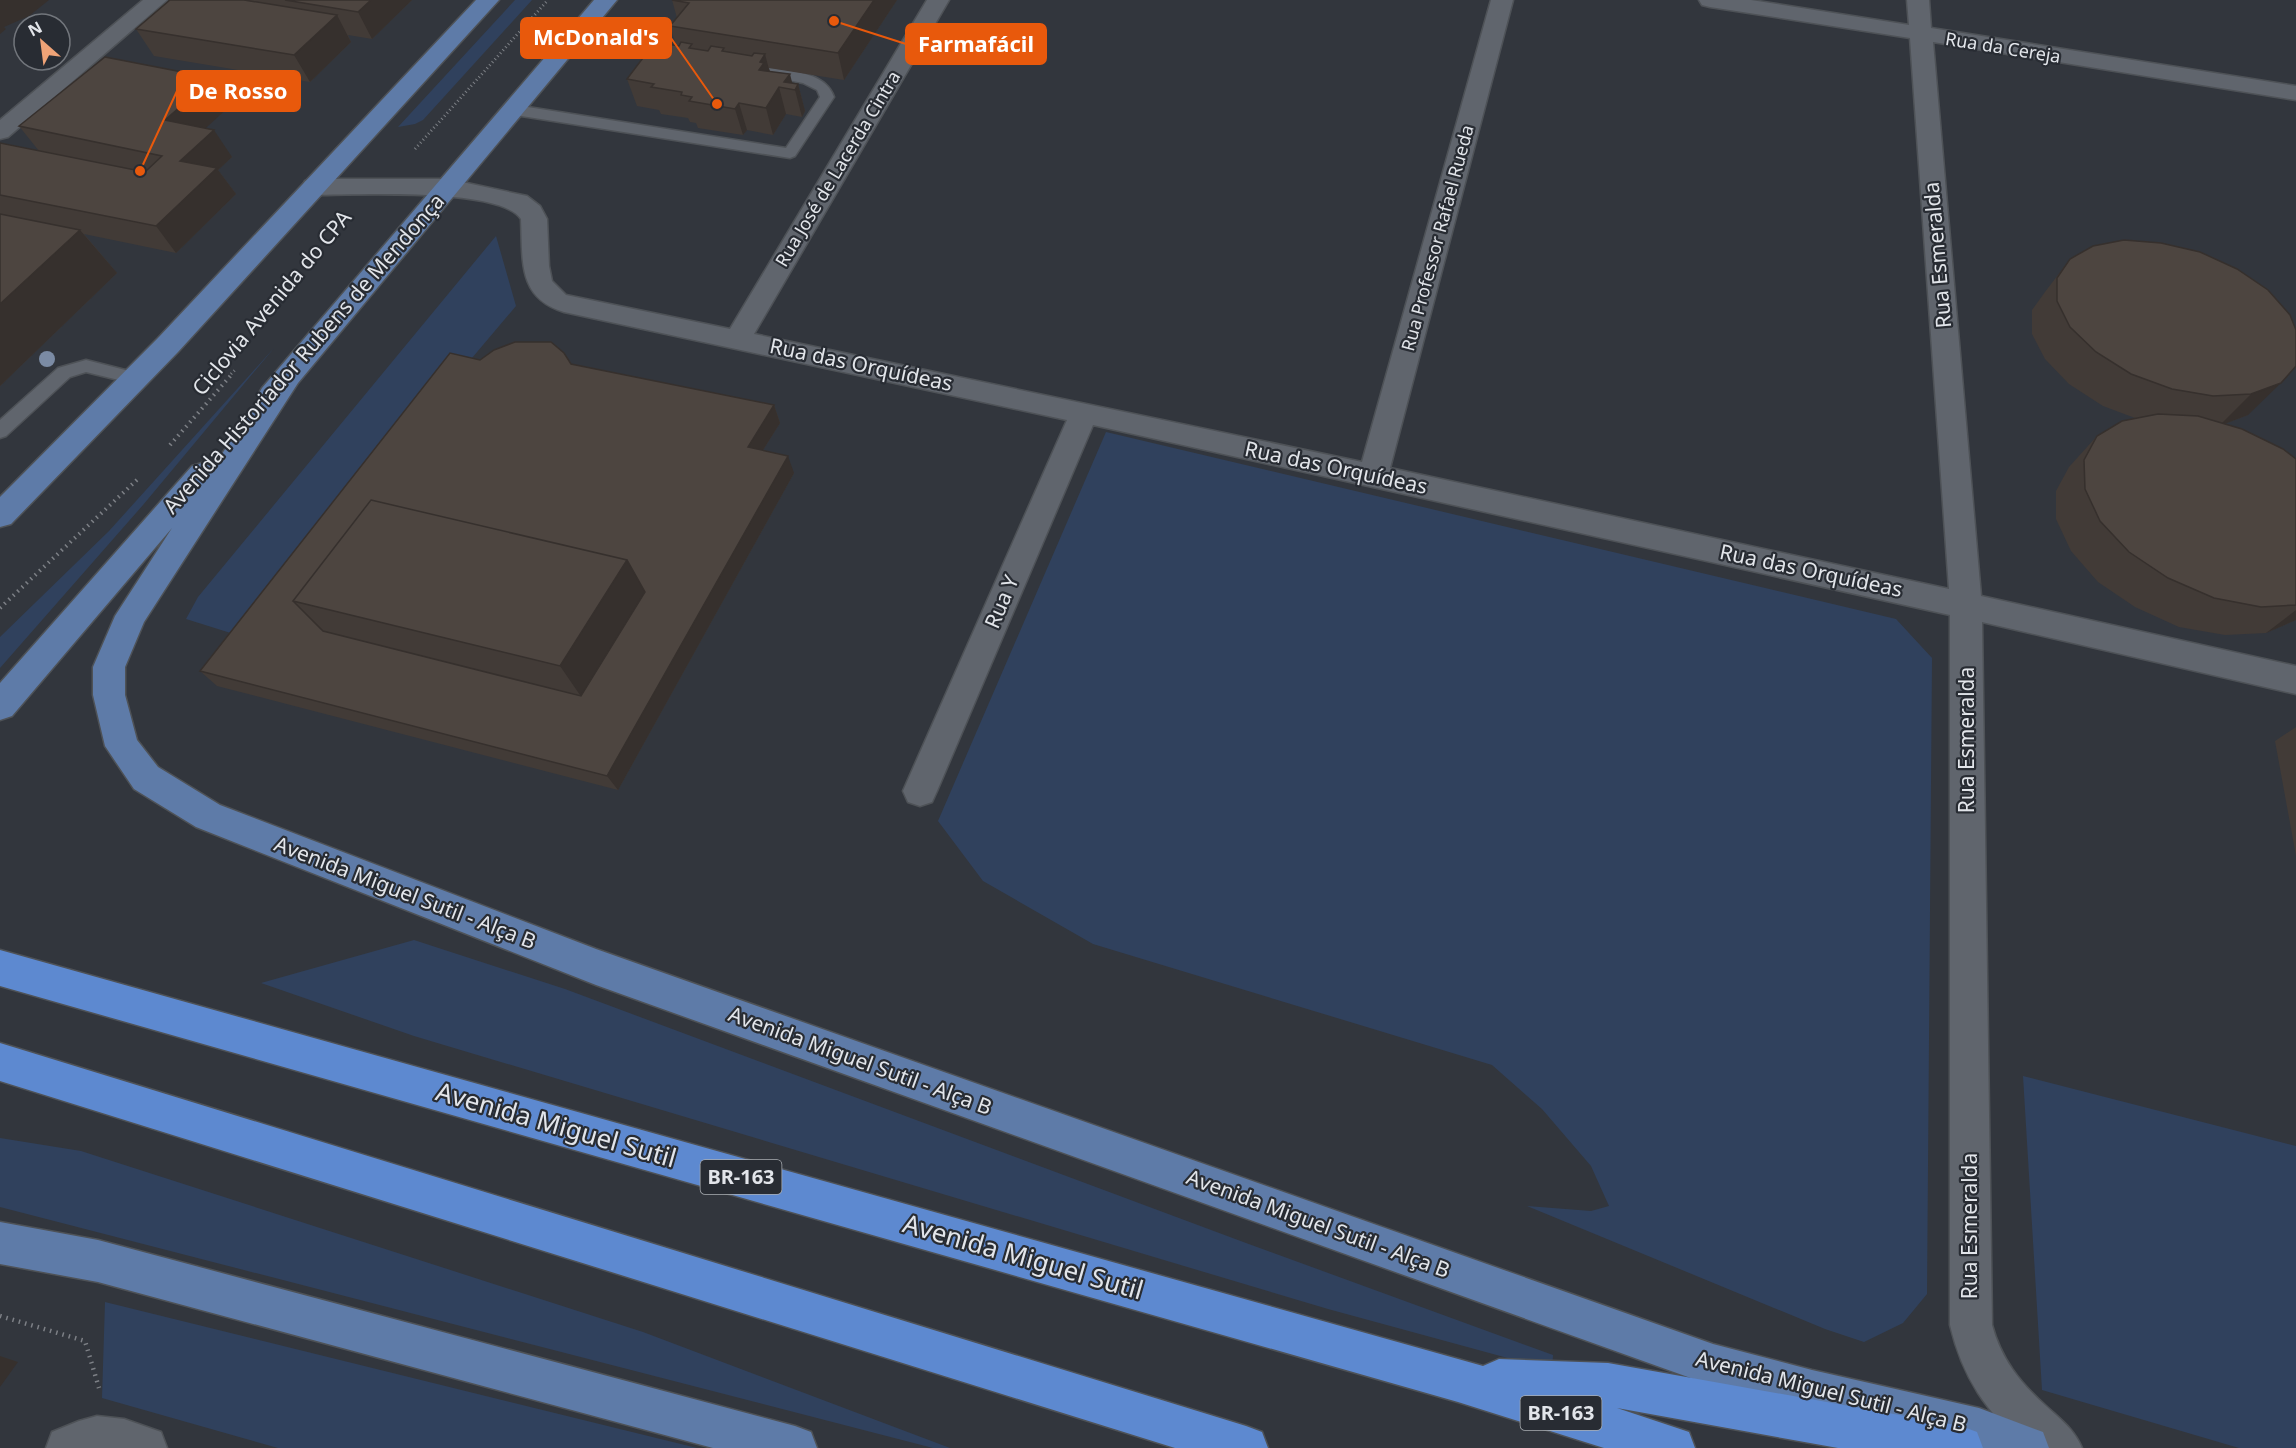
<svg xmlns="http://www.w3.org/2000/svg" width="2296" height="1448" font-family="'Noto Sans',sans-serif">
	<rect width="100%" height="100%" fill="#32363d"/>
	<path fill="#30415d" d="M515,0H532L423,120L415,124L398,127Z
		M496,236L516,306L461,371L253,640L186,619L198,597Z
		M274,348L143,505L0,668V637L109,531Z
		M1106,432L1896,619L1932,658L1927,1294L1903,1323L1864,1342L1825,1329L1527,1206L1591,1211L1609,1206L1591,1166L1542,1109L1492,1065L1093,944L983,881L938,821Z
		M414,940L565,989L1246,1243L1553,1355L1552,1370L1328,1309L414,1036L261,983Z
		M2023,1076L2296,1146V1448H2239L2042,1390Z
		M0,1138L81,1151L643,1332L950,1448H933L0,1207Z
		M105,1302L697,1448H278L102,1398Z"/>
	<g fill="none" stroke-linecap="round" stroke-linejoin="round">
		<g stroke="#4e5257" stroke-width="3">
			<path id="lane" d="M573,35L675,53L682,57L675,61L568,42L566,39Z
				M762,67C786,71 825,70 834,97L795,156L790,158L515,115L508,110L515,105L786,148L820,97L817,90L803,83L757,74L755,71L757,68Z
				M86,360L141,374L144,378L141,382L135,384L86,372L70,377L6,436L0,438V420L58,368Z"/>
		</g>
		<g stroke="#4e5257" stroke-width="3">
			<path id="street" d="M143,0H167L8,137L0,139V120Z
				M927,0H949L754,334L1362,462L1491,0H1513L1390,468L1949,589L1910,38L1710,7L1702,5L1699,0H1751L1909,25L1907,0H1929L1931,28L2296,86V100L1933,42L1981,596L2296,666V694L1982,622L1992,1325C2001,1359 2020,1383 2046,1406C2061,1420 2074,1429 2082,1448H2027C1986,1411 1963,1379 1950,1325V615L1093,425L937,791L932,802L920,806L908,802L903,791L1067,420L564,312C517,298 523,260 521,219C500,187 353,195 314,195L305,193L302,187L305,181L314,179H448L527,196L540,206L547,219L549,266L552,281L566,295L730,329Z
				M97,1416L124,1419L161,1432L167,1448H46L52,1432L79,1421Z"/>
		</g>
		<g stroke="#4e5257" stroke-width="3">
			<path id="primary" d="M476,0H499L178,352L11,524L0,527V497L158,338Z
				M594,0H617L298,383L144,622L125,667V695L137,740L158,767L220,805L596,949L1713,1344L1812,1370L1979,1408L2043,1432L2049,1448H1962L1812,1414L1713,1386L596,985L196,827L134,789L105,746L93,695V667L115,616L172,528L12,716L0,720V683L192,466L202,463L213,467L260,398L258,395L262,388Z
				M0,1222L98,1240L795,1426L811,1432L817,1448H713L98,1282L0,1264Z"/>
		</g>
		<g stroke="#4e5257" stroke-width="3">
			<path id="highway" d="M0,950L1483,1366L1499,1359L1608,1363L1961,1426L1977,1432L1983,1448H1838L1617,1408L1689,1432L1695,1448H1604L1458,1402L0,986Z
				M0,1043L1246,1426L1262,1432L1268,1448H1175L0,1081Z"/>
		</g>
		<path stroke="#7d8086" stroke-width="3" stroke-dasharray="1 3" stroke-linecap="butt" d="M415,149L548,0
			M231,374L236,369"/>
		<path stroke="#7d8086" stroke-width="4" stroke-dasharray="1.5 4.5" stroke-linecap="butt" d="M170,445L233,373
			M0,608L140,477"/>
		<path stroke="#7d8086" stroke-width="4.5" stroke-dasharray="1.5 5" stroke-linecap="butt" d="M0,1316L85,1341L99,1388"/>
		<use href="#lane" fill="#60656d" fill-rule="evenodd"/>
		<use href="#street" fill="#60656d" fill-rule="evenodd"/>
		<use href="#primary" fill="#5e7ba8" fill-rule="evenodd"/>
		<use href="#highway" fill="#5d89d0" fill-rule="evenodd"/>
	</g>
	<circle fill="#7b8ba4" cx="47" cy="359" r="8"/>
	<path fill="#423b37" d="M170,0H412L372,39L348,35L351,42L310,82L154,56L136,29Z
		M672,0H897L844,80L769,68L770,71L792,83L798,84L805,111L802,117L786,114L773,135L747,130L743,135L698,128L696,123L690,122L688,118L661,114L659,110L637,106L627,79L676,45L670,26L677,18Z
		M231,105L205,128L232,157L218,170L236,194L176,253L84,234L117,273L0,386V143L39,151L19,126Z
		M2070,259L2268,290L2248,415L2224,424L2296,459V620L2266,633L2225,635L2179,627L2135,607L2098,582L2071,551L2056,519V491L2069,467L2097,436L2135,418L2103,406L2069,384L2045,359L2032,334V310L2045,292Z
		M480,360L571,364L774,405L780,423L763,450L794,473L618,790L217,686L200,671Z
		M2296,727V856L2275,741Z"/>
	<path fill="#36302d" d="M0,0H49L29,16L4,27L6,29L0,34Z
		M371,0H412L372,39L358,12Z
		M874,0H897L844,80L838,53Z
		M337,15L351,42L310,82L294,55Z
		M765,54L772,81L759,70L760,62Z
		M790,74L794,90L784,82Z
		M213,78L231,105L185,147L165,120Z
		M798,84L805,111L802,117L795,90Z
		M779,87L786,114L773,135L766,108Z
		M739,103L747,130L743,135L735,109Z
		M214,130L232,157L218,170L236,194L176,253L156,226L180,161Z
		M80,230L117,273L0,386V304Z
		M2281,383L2248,415L2219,426L2251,394Z
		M774,405L780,423L754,464L748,447Z
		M788,456L794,473L618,790L607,776Z
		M627,560L654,608L591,711L560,666Z
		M2296,610V620L2266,633Z
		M0,1356L18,1362L0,1387Z"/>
	<path fill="#4d4540" stroke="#36302d" stroke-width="1.5" fill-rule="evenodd" d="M170,0H244L337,15L294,55L136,29Z
		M285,0H371L358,12Z
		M672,0H874L838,53L670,26L689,3Z
		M655,42L679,46L681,42L692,44L689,48L708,51L711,46L724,48L722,51L752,56L754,53L765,54L760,62L764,63L759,70L790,74L784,82L798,84L795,90L779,87L766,108L739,103L735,109L689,101L692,97L681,95L682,92L651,87L654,84L627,79Z
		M105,57L213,78L165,120L214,130L180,161L217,168L156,226L0,195V143L145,172L162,156L19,126Z
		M0,214L80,230L0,304Z
		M2124,240L2161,243L2200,252L2237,269L2268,290L2290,315L2296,330V366L2281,383L2251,394L2213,396L2172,389L2131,374L2096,352L2070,327L2057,301V278L2070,259L2093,246Z
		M515,342H551L564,353L571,364L774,405L748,447L788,456L607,776L200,671L450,353L480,360L494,350ZM371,500L627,560L645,592L581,696L323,631L293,601Z
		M2158,414L2198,416L2242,429L2283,449L2296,459V605L2261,607L2214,598L2168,578L2129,552L2100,521L2085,489L2084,460L2097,436L2122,421Z
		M371,500L627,560L560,666L293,601Z"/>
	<g text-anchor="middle" stroke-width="4.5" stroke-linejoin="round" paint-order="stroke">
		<g font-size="18" fill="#e2e5ea" stroke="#282c33">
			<text transform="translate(2003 48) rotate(9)" y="6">Rua da Cereja</text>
			<text transform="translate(838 169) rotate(-59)" y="6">Rua José de Lacerda Cintra</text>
			<text transform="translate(1438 238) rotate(-75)" y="6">Rua Professor Rafael Rueda</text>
		</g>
		<g fill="#282c33" stroke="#aaaeb3" stroke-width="1.5">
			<rect x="700.5" y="1160" width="81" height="34" rx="4.5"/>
			<rect x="1520.5" y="1396" width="81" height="34" rx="4.5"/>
		</g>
		<g font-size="20" font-weight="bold" fill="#e2e5ea">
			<text x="741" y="1184">BR-163</text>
			<text x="1561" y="1420">BR-163</text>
		</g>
		<g font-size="21" fill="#e2e5ea" stroke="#282c33">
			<text transform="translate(1938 255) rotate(-95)" y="7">Rua Esmeralda</text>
			<text transform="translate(272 303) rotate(-50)" y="7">Ciclovia Avenida do CPA</text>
			<text transform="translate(304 354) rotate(-49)" y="7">Avenida Historiador Rubens de Mendonça</text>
			<text transform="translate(861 365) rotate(12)" y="7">Rua das Orquídeas</text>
			<text transform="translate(1336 468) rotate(12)" y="7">Rua das Orquídeas</text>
			<text transform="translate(1811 571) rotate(12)" y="7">Rua das Orquídeas</text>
			<text transform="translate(1002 602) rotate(-67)" y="7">Rua Y</text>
			<text transform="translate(1967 740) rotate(-90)" y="7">Rua Esmeralda</text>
			<text transform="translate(405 893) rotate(21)" y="7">Avenida Miguel Sutil - Alça B</text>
			<text transform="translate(860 1061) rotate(20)" y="7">Avenida Miguel Sutil - Alça B</text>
			<text transform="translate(1318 1224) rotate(20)" y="7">Avenida Miguel Sutil - Alça B</text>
			<text transform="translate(1970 1226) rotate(-90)" y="7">Rua Esmeralda</text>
			<text transform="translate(1831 1392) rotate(14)" y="7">Avenida Miguel Sutil - Alça B</text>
		</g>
		<g font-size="26" fill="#e2e5ea" stroke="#282c33">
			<text transform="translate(556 1125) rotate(16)" y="9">Avenida Miguel Sutil</text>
			<text transform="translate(1023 1257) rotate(16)" y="9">Avenida Miguel Sutil</text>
		</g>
	</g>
	<path fill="none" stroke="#e8590c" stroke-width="2" d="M717 104L671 38M834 21L906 44M140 171L177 91"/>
	<g fill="#e8590c" stroke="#282c33" stroke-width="2">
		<circle cx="717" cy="104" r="6"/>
		<circle cx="834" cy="21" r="6"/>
		<circle cx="140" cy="171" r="6"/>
	</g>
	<g fill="#e8590c" stroke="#e8590c" stroke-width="2">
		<rect x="521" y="18" width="150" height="40" rx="6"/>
		<rect x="906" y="24" width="140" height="40" rx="6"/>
		<rect x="177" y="71" width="123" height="40" rx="6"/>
	</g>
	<g font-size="22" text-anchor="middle" font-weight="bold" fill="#fff">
		<text x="596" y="45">McDonald's</text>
		<text x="976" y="52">Farmafácil</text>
		<text x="238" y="99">De Rosso</text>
	</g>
	<g transform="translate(42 42) rotate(332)"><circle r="28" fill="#282c33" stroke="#72767c" stroke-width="1.5"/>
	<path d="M0-4.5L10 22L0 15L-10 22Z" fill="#efa377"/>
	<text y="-9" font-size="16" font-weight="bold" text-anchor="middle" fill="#e2e5ea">N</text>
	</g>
</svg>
